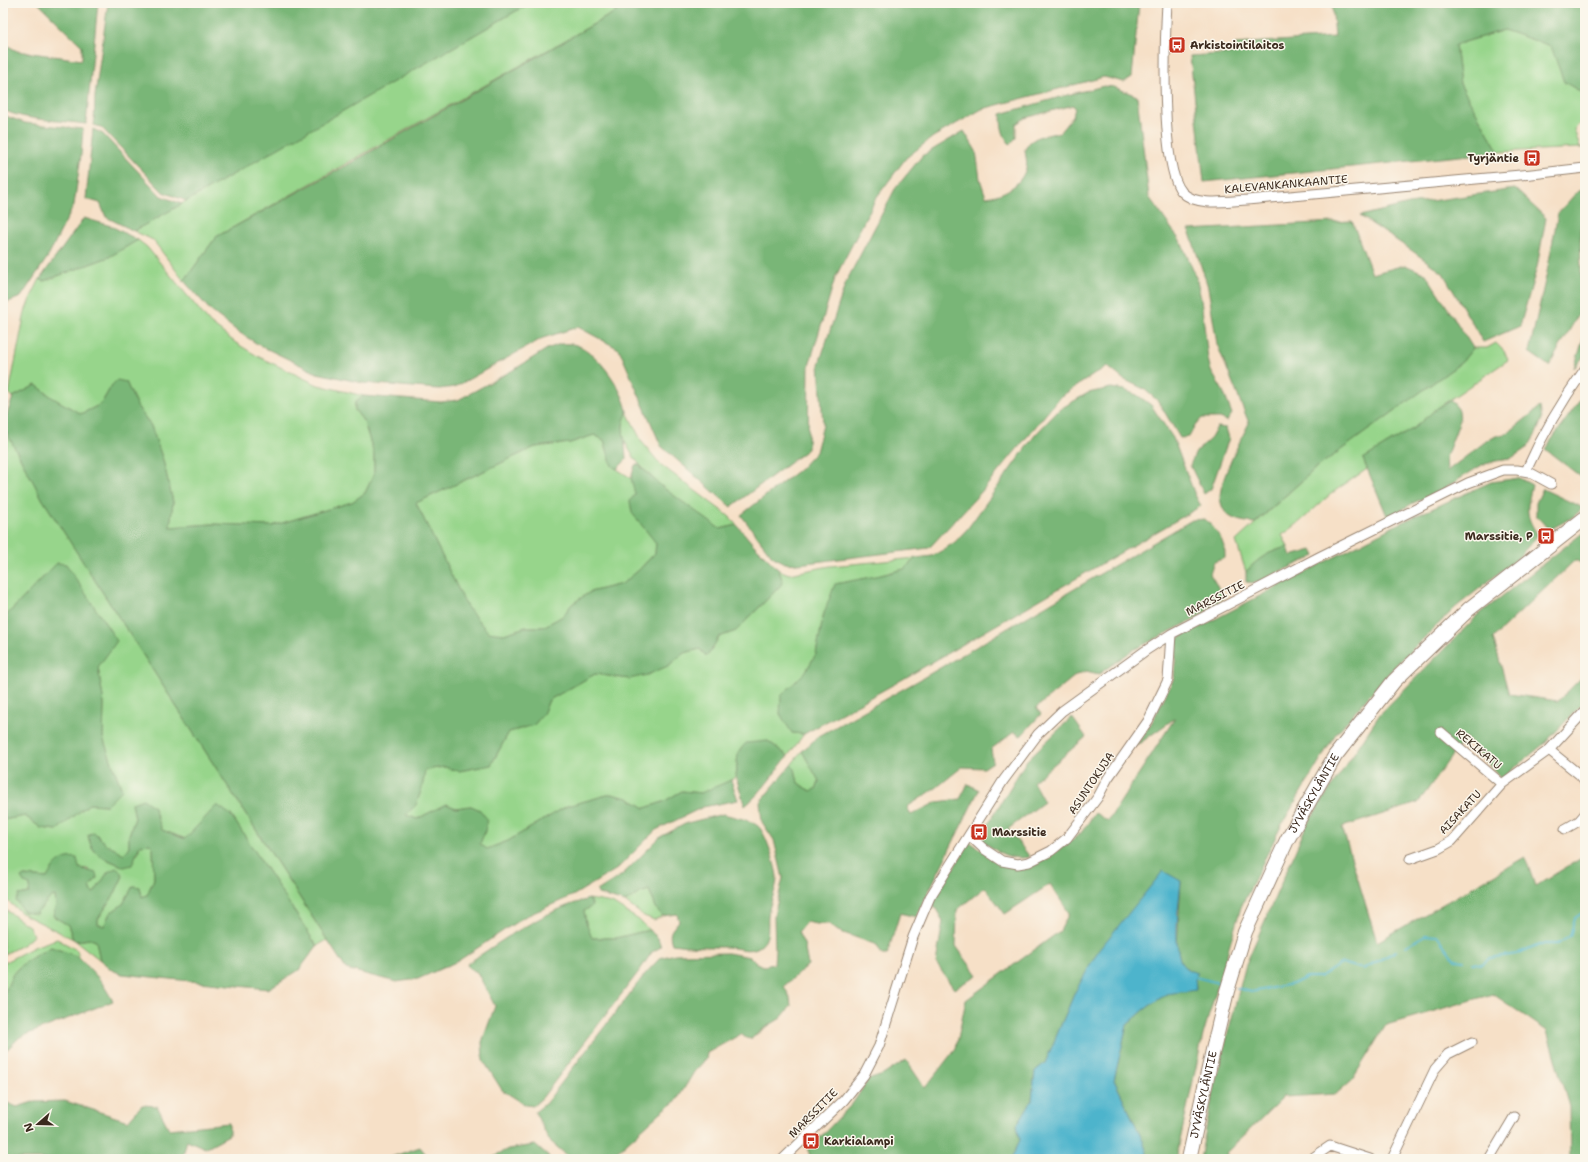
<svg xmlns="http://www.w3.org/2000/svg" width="1588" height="1162" font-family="'Shantell Sans',sans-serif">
	<rect width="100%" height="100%" fill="#fbf7ec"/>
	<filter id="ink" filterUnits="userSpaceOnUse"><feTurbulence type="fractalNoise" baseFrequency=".025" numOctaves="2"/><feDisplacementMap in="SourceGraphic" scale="8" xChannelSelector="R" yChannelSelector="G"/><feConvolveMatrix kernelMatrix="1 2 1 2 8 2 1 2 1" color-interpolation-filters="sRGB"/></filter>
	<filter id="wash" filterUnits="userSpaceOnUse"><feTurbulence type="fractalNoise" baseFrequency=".012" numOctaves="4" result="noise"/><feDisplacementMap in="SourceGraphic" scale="16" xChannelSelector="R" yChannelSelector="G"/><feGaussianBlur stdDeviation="0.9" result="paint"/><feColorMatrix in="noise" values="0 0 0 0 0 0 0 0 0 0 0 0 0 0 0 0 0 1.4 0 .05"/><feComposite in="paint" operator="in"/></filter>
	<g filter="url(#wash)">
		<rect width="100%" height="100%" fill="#f6e0c7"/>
		<path fill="#97d58b" stroke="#698054" d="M530,3H631L216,237L184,281L153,240L134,231Z
			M1504,30L1552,46L1564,82L1585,94V119L1574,129L1580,148L1585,147L1580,148L1499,152L1460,84L1455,45Z
			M138,240L147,247L210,323L236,343L259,357L318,385L364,396L355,402V410L364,422L374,454V474L365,493L352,502L272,526L212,524L170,527L173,502L163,460L151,426L137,406L126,382L112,385L101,404L81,414L53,398L36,385L13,397L9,393L25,312L30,299L40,279L44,281L109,257Z
			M1496,343L1504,351L1508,360L1436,409L1414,428L1363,459L1367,469C1355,478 1342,485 1331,494C1314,508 1300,524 1282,535L1288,547C1270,551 1258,558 1246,572L1236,541L1316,468L1462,362L1473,348H1487Z
			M627,412L642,442L660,464L730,517L737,525L720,529C692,509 618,464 623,424C623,420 626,416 627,412Z
			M3,426L43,500L327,940L317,946L231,815L186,839L162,830L153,806L132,803L135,818L129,835V848L124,854L107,845L94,832L88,835C92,858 106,858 124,867L138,853L140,845L150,844L153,847L154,879L147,895L142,897L140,887L133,886L123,904L110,913L104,926L98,924V919L114,895L123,876L108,872L95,893L92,892L90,886L97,878L88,869L79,868L47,878L24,876L30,885V893L19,895L36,914L51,897L55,896L56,905L53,916L68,925L73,939L23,914L3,897V820L25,816L41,828L57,830L89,804L107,805L122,790L103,738L104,704L98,667L57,563L3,619Z
			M594,435L604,440L612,466L631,478L648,532L656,543L655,553L639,570L622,584L590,592L572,604L563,616L543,627H526L504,634L488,633L467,607L416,503L535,447L570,443Z
			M916,558L904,569L881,575L824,613L816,654L806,671L781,696L792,733L804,734L788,756L768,741L738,752L736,777L718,787L701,793L682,791L663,802L645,808L628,798L611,794L567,806L508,841L487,849L479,844L485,831L480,810L471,806L456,808L446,804L417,819L406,815C420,800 422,790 425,770L445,767L459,771L491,765L509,732C534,725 539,726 549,700L595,674L629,679L668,666L684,653L700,649L705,655H708L719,637L736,631L783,583L779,570L789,574L830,566Z
			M802,751L819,781L817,788L811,791L798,783L795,769L791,765Z
			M649,890L657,910L663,916L654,920L644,916L625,902L640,893Z
			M589,899L612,903L639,920L649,930L616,938H591L586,923L584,911L592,906Z
			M3,908L30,927L33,936L24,944L3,955Z
			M57,939L77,950L79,957L51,947C37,955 23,961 13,974C9,981 8,988 3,994V963L36,946Z
			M90,939L96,941L100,960L76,941Z"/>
		<path fill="#79b677" stroke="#5a704a" d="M38,3H98L86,124C59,120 27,121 3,110V43L17,51L82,60V46Z
			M108,3H530L187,201L163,192L101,127L94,125L95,96Z
			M631,3H1139L1132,77L1124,82L1104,77L982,109L933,137L906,158L876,198L835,278L809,366L808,449L731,507L661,446L619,349L578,327L543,338L455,387L439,389L363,383L317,373L259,345L237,331L211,311L184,281L216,237L349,164Z
			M1332,3H1438L1441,9L1452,3H1585V94L1564,82L1551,46L1504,30L1455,45L1460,84L1499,152L1204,182L1190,56L1235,53V44L1335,37Z
			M1104,86L1114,87L1137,96L1149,197L1181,242L1196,277L1201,299L1208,359L1211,371L1223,391L1232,414L1227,421L1220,418H1202L1195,426L1189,437L1180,438L1158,401L1144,389L1123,379L1107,366L1060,397L984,489L929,548L798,564L785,563L772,556L741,515L800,469L816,452L823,425L819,364L846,282L895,189L922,156L964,131L976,151L980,179L986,197C1003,195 1021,186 1026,168C1028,163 1025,154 1025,149L1030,142L1038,137L1060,132L1073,116L1075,108L1073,105L1025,118L1016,124V138L1010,144C1002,135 1001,126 1001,114L1067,95Z
			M3,115L25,123L83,129L81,155L74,205L47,258L21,297L3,304Z
			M93,129L103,134L161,196L182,204L134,231L106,217L100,203L86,199Z
			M1515,189L1546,218L1537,267L1520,326L1483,342L1443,273L1411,250L1360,216L1409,204Z
			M1585,190V223L1580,228L1582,308L1549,366L1529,352L1547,272L1558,213L1578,191Z
			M84,218L111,226L138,240L109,257L44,281L40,279Z
			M1352,221L1372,274L1405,265L1426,274L1473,348L1462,362L1316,468L1255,523C1246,522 1235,521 1228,515C1223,511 1220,502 1220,495C1222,476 1240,441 1249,423L1217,344L1208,287L1189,230Z
			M1585,333V355L1574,368Z
			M560,344C565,344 571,343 576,345C597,351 623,389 627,411C627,416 623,421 623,426C623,437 626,448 626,460L617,469L612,466L604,440L594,435L570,443L535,447L416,503L467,607L488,632L504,634L526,627H543L563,616L572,604L590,592L622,584L639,570L655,553L656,543L632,513L630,501L635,494L631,478L635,465H639L661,486L720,529L737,525L753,544L779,570L783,583L736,631L719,637L708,655H705L700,649L684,653L668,666L647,675L629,679L595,674L549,700L543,714L534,725L509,732L491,765L459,771L445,767L425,770L422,788L416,805L406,815L417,819L446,804L456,808L471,806L480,810L487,819L485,831L480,844L487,849L508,841L567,806L611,794L628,798L645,808L663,802L682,791L701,793L731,780L738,800L703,807L656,830L617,869L574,895L524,917L458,961L418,979L396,982L346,969L43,500L3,426L13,397L36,385L53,398L81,414L101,404L112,385L117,380L126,382L137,406L151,426L163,460L173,502L170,527L212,524L272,526L352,502L365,493L374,474V454L364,422L355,410V402L364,396L441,402L458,400L515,369L547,349Z
			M1111,388L1124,390L1137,395L1151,405L1173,438L1195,495L1201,506L898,682L804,734L792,733L780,714L781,696L806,671L816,654L824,613L835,584L881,575L904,569L916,558L932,556L943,550L955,542L968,528L1035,435L1060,409L1088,393Z
			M1585,393V480L1545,449Z
			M1451,400L1459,410L1460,420L1446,457L1447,471L1485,442L1496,436L1508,433L1540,407L1542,419L1536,434L1528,447L1510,459L1496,461L1482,465L1440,491L1413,503L1388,518L1363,459L1414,428L1436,409Z
			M1217,427L1226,428L1229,438L1211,489L1204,494L1190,465L1196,452L1211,438Z
			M1519,478L1532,485C1527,508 1524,515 1538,535L1518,558L1456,607L1397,664L1335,735L1282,824L1241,907L1203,1035L1176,1159H1149L1142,1138L1114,1080L1127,1025L1144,1010L1166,994L1196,989L1195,977L1192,972L1181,964L1177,947L1181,881L1075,992L1045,1063L1035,1071L1032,1100L1017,1125L1020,1140L1011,1159H811L808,1150L853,1103L868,1080L883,1075L906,1060L925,1088L956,1048L966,1000L1060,931L1069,913L1050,884L1005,914L985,887L957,910L956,946L977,975L954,989L936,963L943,921L932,902L970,842L1004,866L1022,867L1054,853L1081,833L1095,813L1108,821L1175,718L1136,746L1152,722L1174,678L1177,639L1398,524L1491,482Z
			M1543,488V489L1583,508L1573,517L1549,530L1536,515V503Z
			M1205,519C1216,530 1226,541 1225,558L1214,562L1210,574L1224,597L1195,619L1133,650L1099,674L1086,671L1076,675L1036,708L1041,714L1021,736L1014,732L991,749L993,762L984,768L962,767L936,788L907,807L911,815L937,802L960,799L968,784L979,790L916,917L900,913L887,955H882L877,945L838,931L829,924H816L806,922L798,932L804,944L808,965L784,986L790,998L791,1006L781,1018L763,1029L751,1039L746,1038L741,1034L707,1053L706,1059L694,1072L677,1100L661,1112L618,1151L600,1154L593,1159H571L549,1140L535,1112L546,1103L645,974L660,958L675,954L728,953L750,957L756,963L764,966L774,964L775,949L774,916L783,878L774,840L762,822L760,802L791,765L795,769L798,783L811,791L817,788L819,781L802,751L819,736L921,679L1192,520Z
			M1585,531V565L1575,560L1493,638L1509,694L1558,701L1585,674V701L1545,743L1501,779L1465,737L1418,803L1342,827L1377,942L1525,857L1535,886L1585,856V1159H1570L1569,1107L1547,1031L1493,994L1386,1025L1352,1080L1336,1094L1283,1097L1226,1153L1230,1159H1200L1216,1079L1246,964L1307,824L1380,714L1477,616Z
			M1288,547L1291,556L1312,550L1315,556L1255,583L1246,582V572C1258,558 1270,551 1288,547Z
			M57,563L66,564L117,641L98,667L104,704L103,738L122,790L107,805L89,804L57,830L41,828L25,816L3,820V619Z
			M1072,717L1086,737L1033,782L1044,802L1008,829L1030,857C1008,861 997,851 979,839L1027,760Z
			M768,741L788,756C775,772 761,793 745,806L736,777L738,752L746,743Z
			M143,799L153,806L162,830L185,839L217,805L231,815L317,946L299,970L268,989L122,974L112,970L100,960L96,941L90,939L76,941L73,939L68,925L53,916L56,905L55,896L51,897L36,914L24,912L16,901L19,895L29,893L30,885L24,883L21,878L24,876L47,878C53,866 62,855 77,858L79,868L96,873L97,878L90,886L92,892L94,893L108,872L116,868L121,872L123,876L114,895L98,919V924L104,926L110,913L123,904L133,886L140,887L142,897L147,895L154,879L153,847L150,844L140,845L132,865L124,867C107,858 92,858 88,835L94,832L107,845L124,854L129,848V835L135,818L132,803Z
			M723,814C734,817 749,819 758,826C766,833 776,866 777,877C777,890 769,903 768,916C767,928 771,941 757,948C747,952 738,948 727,947C709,947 691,947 672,944C668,932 671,931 679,921L677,914L663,916L657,910L649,890L640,893L625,902L598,894L597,891L622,875L660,837L687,823Z
			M589,899L592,906L584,911L586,923L592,938H616L649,930L658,938L661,947L652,952L640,970L542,1098L533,1106L526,1105L502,1090L483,1060L482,1042L495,1006L477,972L469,968L467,964C504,939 545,910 589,899Z
			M51,947L79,957L101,981L113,1001L20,1037L3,1053V994C8,988 9,981 13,974C23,961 37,955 51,947Z
			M3,1101L17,1107L33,1102L65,1101L128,1121L142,1105L157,1106L169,1129L229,1123V1135L205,1148L187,1140L182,1159H3Z
			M535,1145L551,1159H488L508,1149Z
			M420,1147L430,1159H386Z"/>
		<path fill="#4db4cc" stroke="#446f75" d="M1163,871L1181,881C1179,903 1173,943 1181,962C1183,968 1192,972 1198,973L1195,977L1196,990L1166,994L1144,1010L1127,1025L1114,1080L1142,1138L1149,1159H1011L1020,1140L1017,1125L1032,1100L1035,1071L1045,1063L1075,992L1098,951Z"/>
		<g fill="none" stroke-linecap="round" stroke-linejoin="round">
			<path stroke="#4db4cc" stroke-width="2" d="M1406,946L1425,935L1437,936L1455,960L1464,961
				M1473,963L1482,964L1490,958L1517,954L1539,944H1558L1570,936L1575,918L1585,911
				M1195,977L1223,984
				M1237,988L1251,992L1293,984L1307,977H1320L1342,963L1363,969L1396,951"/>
		</g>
	</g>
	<g filter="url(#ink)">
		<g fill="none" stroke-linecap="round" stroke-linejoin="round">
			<g stroke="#988572" stroke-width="11">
				<path id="minor" d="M1167,3C1165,39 1160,167 1182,192C1196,207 1228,201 1247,200L1532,174L1585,168
					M1526,471C1542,435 1562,401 1585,369
					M1441,732L1502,784
					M1549,750L1580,775L1585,781
					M1565,829L1579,821L1585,814
					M969,835L984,849L1002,861L1018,864L1029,862L1051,851L1067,838L1098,797L1108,778L1148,721L1168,680L1171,634
					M1410,859L1438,849L1452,841L1502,784L1549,750L1585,711
					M783,1159L844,1100L864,1075L879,1046L913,937L930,897L1003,781L1038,734L1062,711L1145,651L1171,634L1319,557L1468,483L1503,470H1517L1529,472L1551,484
					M1311,1159L1330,1146L1370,1159
					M1392,1159L1435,1069L1448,1054L1472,1042
					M1489,1159L1514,1117"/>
			</g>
			<g stroke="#988572" stroke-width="16">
				<g id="highway">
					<path id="s1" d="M1189,1159L1213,1050L1227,991L1245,932L1287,840L1335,756L1394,681L1469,609L1585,518"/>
				</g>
			</g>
			<use href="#minor" stroke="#fff" stroke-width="9"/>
			<use href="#highway" stroke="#fff" stroke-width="14"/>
		</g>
	</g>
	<defs>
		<g id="bus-square" transform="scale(0.9)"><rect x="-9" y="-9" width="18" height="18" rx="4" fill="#c8321e" stroke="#fbf7ec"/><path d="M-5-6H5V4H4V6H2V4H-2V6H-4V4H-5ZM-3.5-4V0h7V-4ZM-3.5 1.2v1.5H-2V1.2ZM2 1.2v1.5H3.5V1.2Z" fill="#fff"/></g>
	</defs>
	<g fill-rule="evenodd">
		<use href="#bus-square" x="1177" y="45"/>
		<use href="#bus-square" x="1532" y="158"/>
		<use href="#bus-square" x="1546" y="536"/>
		<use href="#bus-square" x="979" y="832"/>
		<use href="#bus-square" x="811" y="1141"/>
	</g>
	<g text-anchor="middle" stroke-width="3" stroke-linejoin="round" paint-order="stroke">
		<g font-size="11" font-weight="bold" fill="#3b2a1e" stroke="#fbf7ec" text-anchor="start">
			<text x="1190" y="49">Arkistointilaitos</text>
			<text x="1519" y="162" text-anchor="end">Tyrjäntie</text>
			<text x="1533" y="540" text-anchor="end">Marssitie, P</text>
			<text x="992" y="836">Marssitie</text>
			<text x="824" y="1145">Karkialampi</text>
		</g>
		<g font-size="11" fill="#3b2a1e" stroke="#fbf7ec">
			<text transform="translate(1286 184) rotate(-5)" y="4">KALEVANKANKAANTIE</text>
			<text transform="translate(1215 598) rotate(-27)" y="4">MARSSITIE</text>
			<text transform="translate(1479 749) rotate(40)" y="4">REKIKATU</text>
			<text transform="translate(1091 783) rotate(-56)" y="4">ASUNTOKUJA</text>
			<text dy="4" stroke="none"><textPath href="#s1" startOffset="389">JYVÄSKYLÄNTIE</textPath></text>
			<text transform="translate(1460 812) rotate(-47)" y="4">AISAKATU</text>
			<text dy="4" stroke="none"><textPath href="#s1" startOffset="66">JYVÄSKYLÄNTIE</textPath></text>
			<text transform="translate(813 1113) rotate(-45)" y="4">MARSSITIE</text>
		</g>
	</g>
	<rect width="1588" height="1162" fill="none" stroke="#fbf7ec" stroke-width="16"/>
	<g transform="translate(38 1124) rotate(250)" stroke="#fbf7ec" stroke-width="3" paint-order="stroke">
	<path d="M0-3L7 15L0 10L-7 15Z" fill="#3b2a1e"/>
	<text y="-6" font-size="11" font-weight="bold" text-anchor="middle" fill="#3b2a1e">N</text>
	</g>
</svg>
